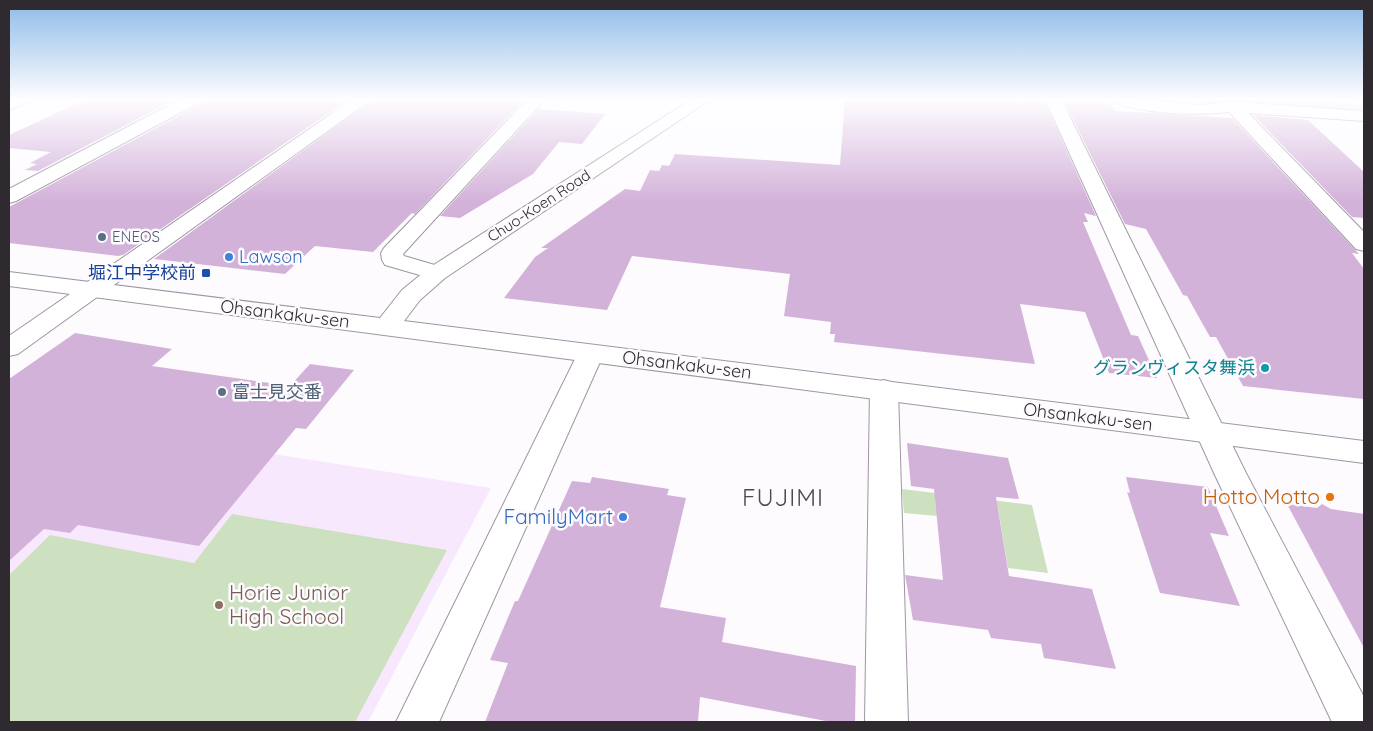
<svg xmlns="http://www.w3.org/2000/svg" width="1373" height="731" font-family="Quicksand,'Noto Sans JP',sans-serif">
	<rect width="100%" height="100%" fill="#fdfbfe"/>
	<path fill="#f8e8fe" d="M9,413L222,446L491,488L368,722H9Z"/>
	<path fill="#cde1c0" d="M1198,99H1274L1364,105V113L1202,103Z
		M902,489L1032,505L1048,573L1008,568L998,508L935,501L937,516L904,513Z
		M232,514L447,550L355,722H9V575L50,535L194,563Z"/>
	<path fill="#d3b2d9" d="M87,99H176L38,171L25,170L37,164L30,163L51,152L9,148V135Z
		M204,99H349L123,255L118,256L9,243V207L201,104Z
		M374,99H525L415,214L412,213L373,252L315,246L285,274L154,259Z
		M845,99L1044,100L1096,216L1084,213L1088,222H1083L1131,335L1138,336L1157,378L1109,373L1085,312L1020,304L1035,364L834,342L835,334H830L831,322L784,316L790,274L632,256L607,310L504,298L535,257L548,248H541L625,189L640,191L650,170L659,171L662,165L669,166L675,154L840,165Z
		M1064,101L1110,104L1115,111L1232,118L1359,254L1352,253L1364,269V399L1243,386L1216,337H1210L1187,296L1183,295L1146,229L1125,224Z
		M538,109L605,114L582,144L559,142L533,174L460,218L440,216Z
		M1253,115L1308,120L1364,172V218L1352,217Z
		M75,333L172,349L152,366L290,386L310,364L354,370L306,429L296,428L199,546L78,525L70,533L44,529L9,561V379Z
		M907,443L1008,458L1019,499L996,497L1009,576L1092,589L1116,669L1044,658L1041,644L991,638L988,630L913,620L905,575L943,580L934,489L911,486Z
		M592,477L669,489L667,495L686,498L660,607L726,618L722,642L856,666L855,722H831L700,697L698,722H485L508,663L490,660L515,601H518L572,481L590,483Z
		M1126,477L1208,487L1229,536L1210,533L1240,606L1160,593L1127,492L1130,493Z
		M1287,504L1317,508L1322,504L1331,509L1364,514V648Z"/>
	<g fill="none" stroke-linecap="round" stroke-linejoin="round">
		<g stroke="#9f95a3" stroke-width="2">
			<path id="minor" d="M9,99H31L29,102L9,110Z
				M181,99H202L200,102L16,201L9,203V189Z
				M353,99H372L18,354L9,356V336Z
				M528,99H545L403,254L404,256L445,268L449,273L445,278L437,280L385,265L382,260L381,253L384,248Z
				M1045,99H1061L1246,473L1364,697V722H1332L1214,473Z
				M1109,99H1135L1200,105L1233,102L1364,111V121L1248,113L1364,232V251L1356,249L1229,112C1190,116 1149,114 1111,102Z
				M591,345L601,347L604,353L439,722H396L578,353L581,347Z
				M884,380L894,383L898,390L908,722H865L870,390L874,383Z"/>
		</g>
		<g stroke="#9f95a3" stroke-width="2">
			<path id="tertiary" d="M692,99H711L445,278L420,300L404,321L1364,441V463L9,286V272L380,318L402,290L429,268Z"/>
		</g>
		<use href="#minor" fill="#fff" fill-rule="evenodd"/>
		<use href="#tertiary" fill="#fff" fill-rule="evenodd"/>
	</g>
	<linearGradient id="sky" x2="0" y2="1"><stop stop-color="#8cbae8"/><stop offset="0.49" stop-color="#fefdff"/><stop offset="1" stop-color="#fefdff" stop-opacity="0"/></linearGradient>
	<rect width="1373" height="202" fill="url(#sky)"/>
	<g fill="#5c6f8a" stroke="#fdfbfe" stroke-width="2">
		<circle cx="102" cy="237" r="5"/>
		<circle cx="222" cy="392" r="5"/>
	</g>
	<g fill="#3f7fe0" stroke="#fdfbfe" stroke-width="2">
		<circle cx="229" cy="257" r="5"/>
		<circle cx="623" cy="517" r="5"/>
	</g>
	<rect fill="#1a4fb4" stroke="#fdfbfe" stroke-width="2" x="201" y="268" width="10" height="10" rx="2.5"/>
	<circle fill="#0f9aa8" stroke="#fdfbfe" stroke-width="2" cx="1265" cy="368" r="5"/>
	<circle fill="#e8710a" stroke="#fdfbfe" stroke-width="2" cx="1330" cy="497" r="5"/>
	<circle fill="#8d6e63" stroke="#fdfbfe" stroke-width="2" cx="219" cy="605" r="5"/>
	<g text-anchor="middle" stroke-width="5" stroke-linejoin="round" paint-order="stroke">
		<g font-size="15" fill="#2e2a30" stroke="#fdfbfe">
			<text transform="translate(539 206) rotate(-33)" y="5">Chuo-Koen Road</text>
		</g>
		<g font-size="15" fill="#4e5e75" stroke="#fdfbfe" text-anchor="start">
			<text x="112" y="242">ENEOS</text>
		</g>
		<g font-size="18" fill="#366cbe" stroke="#fdfbfe" text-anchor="start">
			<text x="239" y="263">Lawson</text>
		</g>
		<g font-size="18" fill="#164399" stroke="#fdfbfe" text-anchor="end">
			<text x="196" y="279">堀江中学校前</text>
		</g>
		<g font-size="18" fill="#2e2a30" stroke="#fdfbfe">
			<text transform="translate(285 314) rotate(7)" y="6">Ohsankaku-sen</text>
			<text transform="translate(687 365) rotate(7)" y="6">Ohsankaku-sen</text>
			<text transform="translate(1088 417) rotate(7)" y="6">Ohsankaku-sen</text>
		</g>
		<g font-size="18" fill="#0d838f" stroke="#fdfbfe" text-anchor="end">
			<text x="1255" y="374">グランヴィスタ舞浜</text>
		</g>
		<g font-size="18" fill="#4e5e75" stroke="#fdfbfe" text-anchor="start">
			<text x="232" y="398">富士見交番</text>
		</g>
		<g font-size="21" fill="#c56008" stroke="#fdfbfe" text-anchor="end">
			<text x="1320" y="504">Hotto Motto</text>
		</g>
		<g font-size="21" fill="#366cbe" stroke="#fdfbfe" text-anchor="end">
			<text x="613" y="524">FamilyMart</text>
		</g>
		<g font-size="21" fill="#785e54" stroke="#fdfbfe" text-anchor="start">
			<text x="229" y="600">Horie Junior<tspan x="229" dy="24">High School</tspan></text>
		</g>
		<g font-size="24" letter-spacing="1" fill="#514854" stroke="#fdfbfe">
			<text x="783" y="506">FUJIMI</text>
		</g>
	</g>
	<rect width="1373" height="731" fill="none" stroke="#2e2a30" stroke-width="20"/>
</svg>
